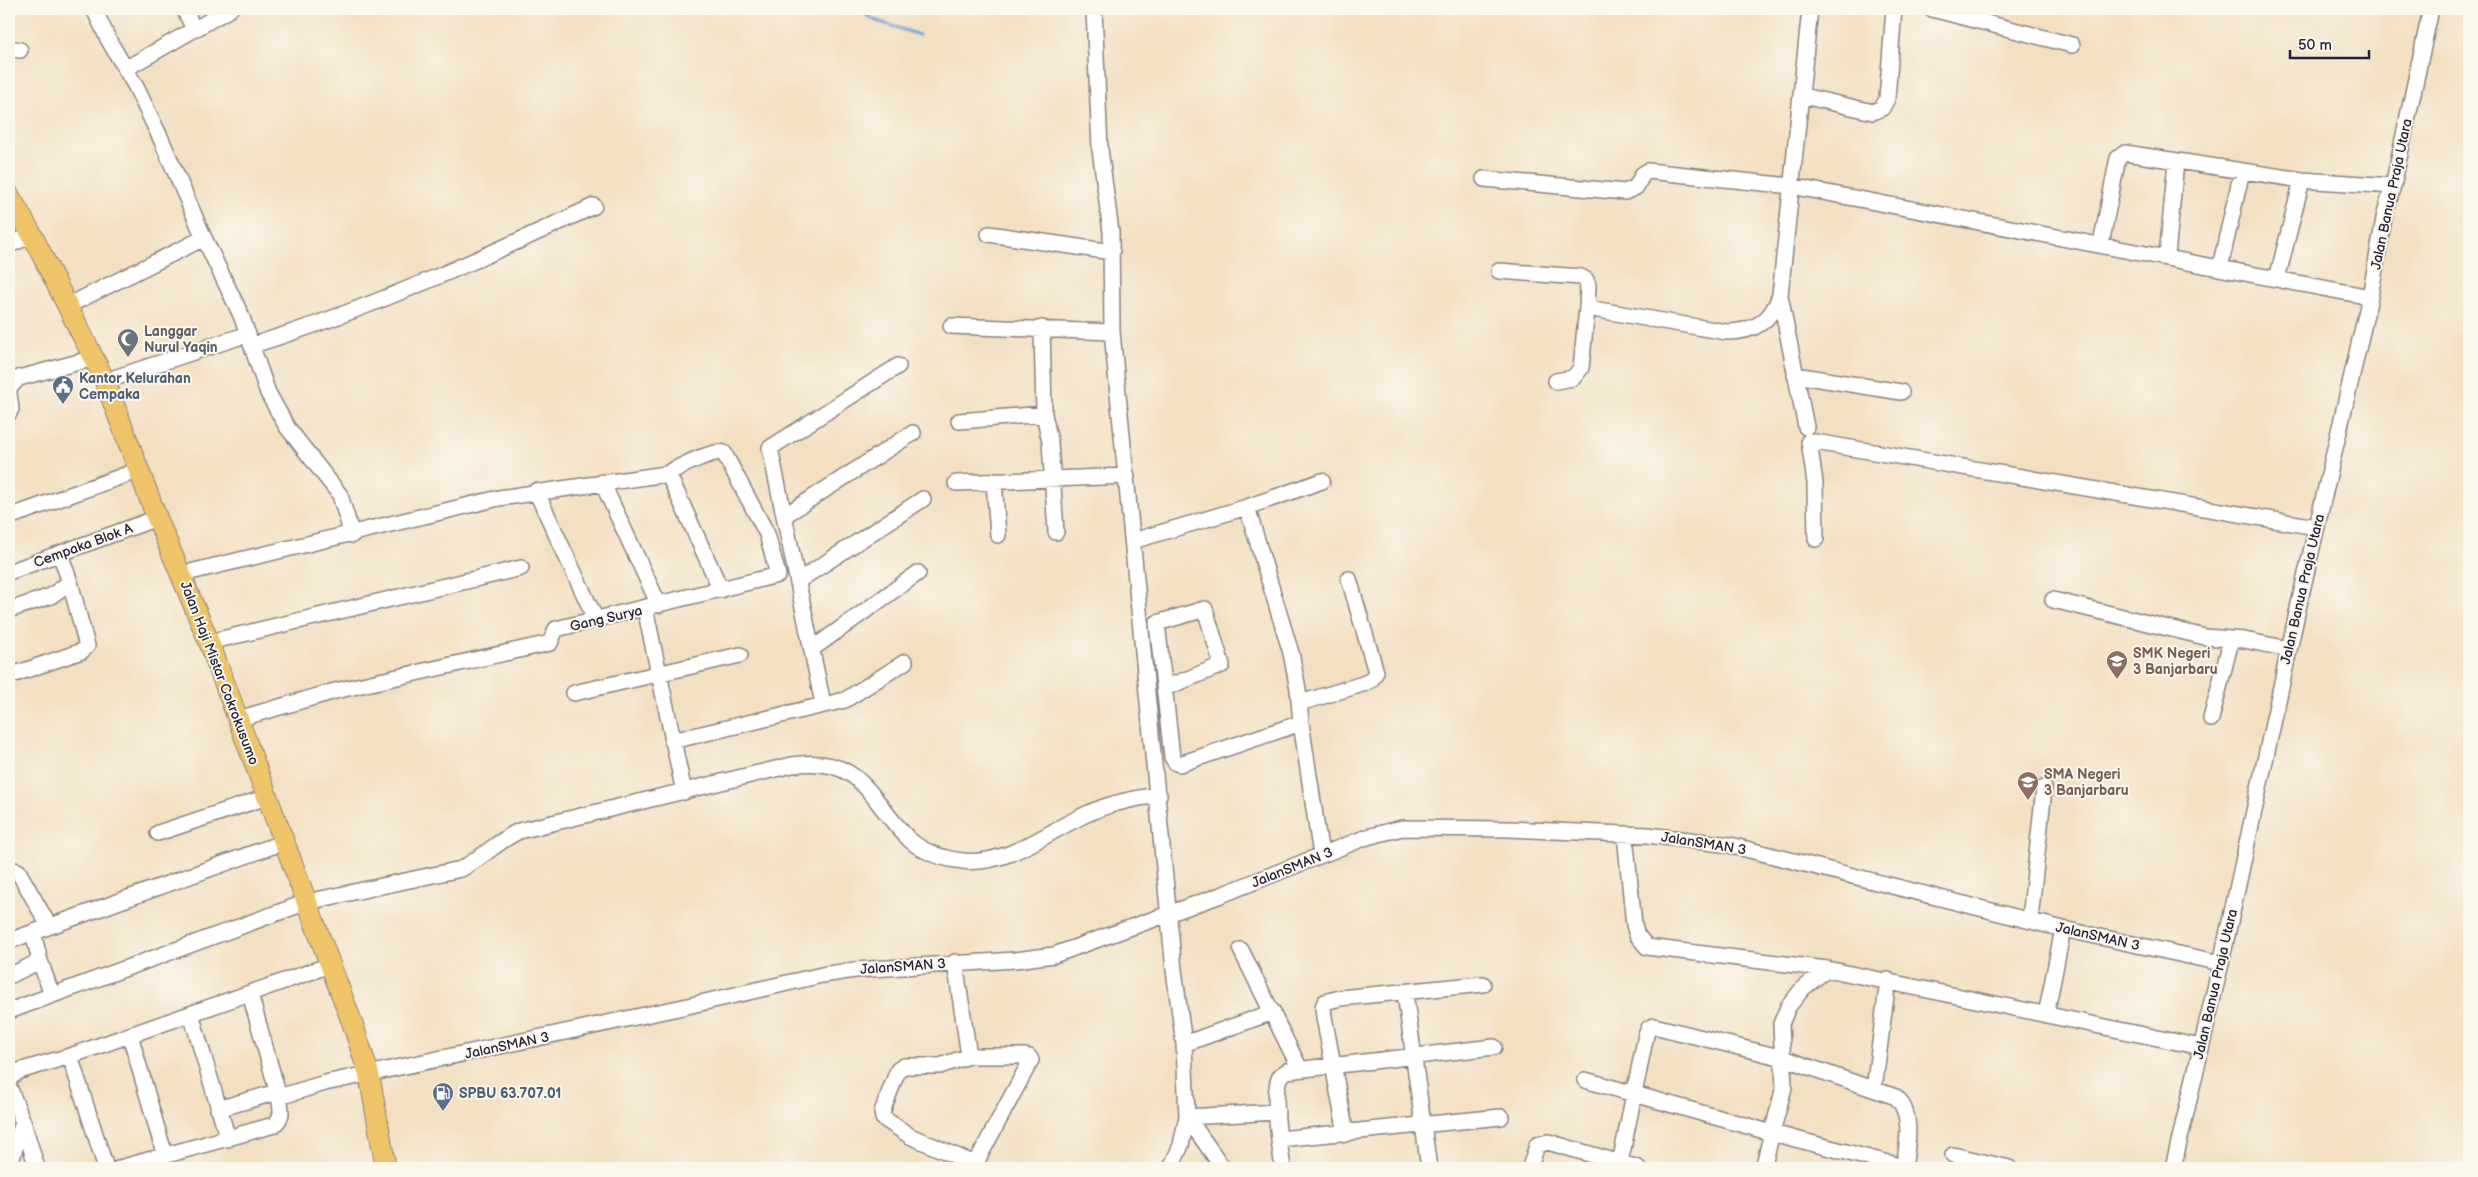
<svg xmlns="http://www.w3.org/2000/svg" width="2478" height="1177" font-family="'Balsamiq Sans',sans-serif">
	<rect width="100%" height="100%" fill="#fbf7ec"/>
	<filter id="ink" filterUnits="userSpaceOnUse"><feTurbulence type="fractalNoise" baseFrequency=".02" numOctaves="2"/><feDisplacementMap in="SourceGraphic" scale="10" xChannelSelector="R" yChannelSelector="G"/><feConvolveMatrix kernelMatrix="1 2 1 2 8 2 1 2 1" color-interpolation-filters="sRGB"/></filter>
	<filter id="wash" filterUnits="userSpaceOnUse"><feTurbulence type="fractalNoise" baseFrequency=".0096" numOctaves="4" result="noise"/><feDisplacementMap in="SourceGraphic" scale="20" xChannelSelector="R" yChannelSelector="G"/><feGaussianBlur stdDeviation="1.12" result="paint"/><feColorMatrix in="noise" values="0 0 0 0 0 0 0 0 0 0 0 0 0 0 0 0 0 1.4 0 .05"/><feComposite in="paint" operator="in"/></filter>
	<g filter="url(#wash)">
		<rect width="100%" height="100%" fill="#f3e0c3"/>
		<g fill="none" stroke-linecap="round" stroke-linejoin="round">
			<path stroke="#6da1d9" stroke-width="3" d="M857,9L874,20L919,35"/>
		</g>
	</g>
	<g filter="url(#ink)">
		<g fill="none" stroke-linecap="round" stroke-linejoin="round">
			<g stroke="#8a817f" stroke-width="18">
				<path id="minor" d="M94,9L108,39L136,87L161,139L204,238L241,315L268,393L287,427L340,495L352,535
					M184,9L194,29
					M1094,9L1100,149L1111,232L1112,332L1174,970L1184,1044L1187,1117L1181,1145L1171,1168
					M1932,9L2072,45
					M9,48L20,50
					M125,69L230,9
					M1803,96L1873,112L1882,108L1887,99L1894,9
					M1484,179L1625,192L1636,187L1643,174L1648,171L1791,186L2370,297
					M989,234L1112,252
					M2101,244L2118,158L2125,153L2302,180L2393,186
					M9,245L32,235
					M2167,256L2176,162
					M2220,267L2242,171
					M1499,271L1581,277L1586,280L1588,285L1587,308L1726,332C1754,332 1771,322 1780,295L1810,9
					M2277,279L2302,180
					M1780,296L1806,427
					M67,306L204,238
					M951,326L1112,332
					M1042,328L1044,414L1050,442L1056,532
					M253,345C370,309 483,258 594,206
					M1795,375L1901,392
					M105,381L248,334
					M1556,381L1573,378L1581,368L1587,308
					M9,392V388L19,378L94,358
					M9,393L11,409L9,413
					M959,421L1044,414
					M994,481L998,535
					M602,482L659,605
					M956,483L1127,476
					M536,491L596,620
					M1247,507L1291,653L1298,689L1301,723L1321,855
					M784,516L913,433
					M9,517L139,470
					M1816,539L1815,483L1809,441L2316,527
					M1133,541L1247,507L1322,481
					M9,572L157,518
					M182,574L499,498L666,474L672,482L721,590
					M798,581L923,499
					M2053,600L2205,637L2244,640L2289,649
					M645,608L684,792
					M9,610L51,596L70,582L60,554
					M209,642L521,568
					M812,649L918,573
					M9,676L82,651L87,646L70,582
					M1165,688L1222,665L1205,609L1157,623L1172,757L1176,763L1180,764L1301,723
					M574,693L740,655
					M1300,703L1363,684L1371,680L1376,672L1349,579
					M823,704L770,448L898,366
					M238,719L335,691L550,643L556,629L778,575L767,534L724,453C714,449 677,468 666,474
					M2211,719L2231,641
					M672,741L845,700L905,662
					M158,833L267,797
					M1625,835L1634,925L1637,935L1647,947L1827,969
					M9,869L18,871L49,926
					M2030,919L2044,788
					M9,941L284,842
					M1241,950L1300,1069
					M40,961L52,995
					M955,962L969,1056
					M9,976L40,961L33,933
					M1405,993L1429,1168
					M250,994L279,1097
					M9,1011L307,902L461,869C482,858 498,841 519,831L792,765C864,754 869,802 911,841C925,853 945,859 963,861C1009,866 1049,830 1089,813C1111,803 1135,798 1159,795
					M191,1014L228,1139
					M2046,1015L2063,929
					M130,1035L165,1156
					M1184,1044L1273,1012
					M70,1056L106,1168
					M969,1056H1023L1029,1057L1031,1060L978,1159L970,1162L910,1136L883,1118L882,1112L898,1070L904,1066H940Z
					M9,1079L19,1071L70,1056L330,965
					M1585,1080L1772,1133L1904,1167
					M9,1087L23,1122L37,1168
					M1874,1089L1888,980
					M218,1109L277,1092
					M1187,1117L1277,1112
					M1187,1117L1223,1168
					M1346,1134L1324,1017L1323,1007L1325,1002L1340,998L1483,984
					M1279,1139L1501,1117
					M1953,1155L2009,1168
					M1620,1163L1646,1035L1649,1028L1654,1026L1783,1058L1896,1097C1914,1114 1907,1146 1904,1168
					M9,1168L23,1122
					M120,1168L274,1125C284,1116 281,1109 279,1097L325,1083L683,1007L822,975L855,970L1015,960L1054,955L1221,895L1367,837L1402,828L1509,829L1648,835L1730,845L2063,929L2221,963
					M1283,1168C1280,1150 1272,1095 1279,1079C1280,1075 1283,1074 1287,1071L1494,1047
					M1530,1168L1537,1145L1548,1142L1638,1168
					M1763,1168L1784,1087L1781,1024L1788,1007L1803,988L1827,969L2201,1047
					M2173,1168L2221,963L2299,604L2370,297L2385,213L2393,186L2431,9"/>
			</g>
			<g stroke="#8a817f" stroke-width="22">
				<path id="major" d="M9,195L32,235L105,381L157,518L209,642L353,1025L369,1074L386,1168"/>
			</g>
			<use href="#minor" stroke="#fff" stroke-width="15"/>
			<use href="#major" stroke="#efc469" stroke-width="20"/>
		</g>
	</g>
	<defs>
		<g id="mosque-pin" transform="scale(1.125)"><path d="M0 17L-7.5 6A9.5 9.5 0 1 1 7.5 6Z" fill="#6b7280" stroke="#fbf7ec"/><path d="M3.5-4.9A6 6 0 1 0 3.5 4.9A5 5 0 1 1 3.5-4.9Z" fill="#fff"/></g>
		<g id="civic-pin" transform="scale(1.125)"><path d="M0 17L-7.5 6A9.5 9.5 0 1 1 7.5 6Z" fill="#5c6f8a" stroke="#fbf7ec"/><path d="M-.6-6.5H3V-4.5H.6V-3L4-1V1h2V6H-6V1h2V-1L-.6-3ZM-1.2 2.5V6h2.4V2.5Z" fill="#fff"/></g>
		<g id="school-pin" transform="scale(1.125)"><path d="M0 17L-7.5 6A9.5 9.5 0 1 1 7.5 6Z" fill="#8d6e63" stroke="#fbf7ec"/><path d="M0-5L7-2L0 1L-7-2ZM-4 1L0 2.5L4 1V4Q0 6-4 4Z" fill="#fff"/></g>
		<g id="fuel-pin" transform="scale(1.125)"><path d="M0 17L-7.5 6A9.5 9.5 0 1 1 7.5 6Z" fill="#5c6f8a" stroke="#fbf7ec"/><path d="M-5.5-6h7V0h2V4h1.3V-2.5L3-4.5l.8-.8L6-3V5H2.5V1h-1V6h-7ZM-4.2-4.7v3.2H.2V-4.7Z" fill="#fff"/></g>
	</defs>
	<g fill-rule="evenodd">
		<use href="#mosque-pin" x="128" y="339"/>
		<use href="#civic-pin" x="63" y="386"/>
		<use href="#school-pin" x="2117" y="661"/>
		<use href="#school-pin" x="2028" y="782"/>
		<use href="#fuel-pin" x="443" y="1093"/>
	</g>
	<g text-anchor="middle" stroke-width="4" stroke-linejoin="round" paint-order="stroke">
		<g font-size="14" fill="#22223b" stroke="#fbf7ec">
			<text transform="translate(2391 194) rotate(-78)" y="5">Jalan Banua Praja Utara</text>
			<text transform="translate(83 545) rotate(-20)" y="5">Cempaka Blok A</text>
			<text transform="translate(2302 589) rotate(-77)" y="5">Jalan Banua Praja Utara</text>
			<text transform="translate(606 618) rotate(-13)" y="5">Gang Surya</text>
			<text transform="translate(220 673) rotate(69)" y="5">Jalan Haji Mistar Cokrokusumo</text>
			<text transform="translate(1704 843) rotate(9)" y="5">JalanSMAN 3</text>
			<text transform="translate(1292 867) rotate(-22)" y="5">JalanSMAN 3</text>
			<text transform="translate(2098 936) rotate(13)" y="5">JalanSMAN 3</text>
			<text transform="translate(903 966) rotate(-4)" y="5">JalanSMAN 3</text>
			<text transform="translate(2215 984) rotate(-77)" y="5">Jalan Banua Praja Utara</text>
			<text transform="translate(507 1045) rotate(-12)" y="5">JalanSMAN 3</text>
		</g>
		<g font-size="14" font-weight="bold" fill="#5b616d" stroke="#fbf7ec" text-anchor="start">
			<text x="144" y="336">Langgar<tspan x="144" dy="16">Nurul Yaqin</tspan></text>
		</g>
		<g font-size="14" font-weight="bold" fill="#4e5e75" stroke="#fbf7ec" text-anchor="start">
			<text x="79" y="383">Kantor Kelurahan<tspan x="79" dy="16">Cempaka</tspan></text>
			<text x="459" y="1098">SPBU 63.707.01</text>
		</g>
		<g font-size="14" font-weight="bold" fill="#785e54" stroke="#fbf7ec" text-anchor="start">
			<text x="2133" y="658">SMK Negeri<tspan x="2133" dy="16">3 Banjarbaru</tspan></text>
			<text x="2044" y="779">SMA Negeri<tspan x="2044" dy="16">3 Banjarbaru</tspan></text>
		</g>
	</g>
	<rect width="2478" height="1177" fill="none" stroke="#fbf7ec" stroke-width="30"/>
	<path d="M2290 50v8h79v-8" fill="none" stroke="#22223b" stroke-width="2.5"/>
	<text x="2298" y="50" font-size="15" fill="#22223b" stroke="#fbf7ec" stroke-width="4" paint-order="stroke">50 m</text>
</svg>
